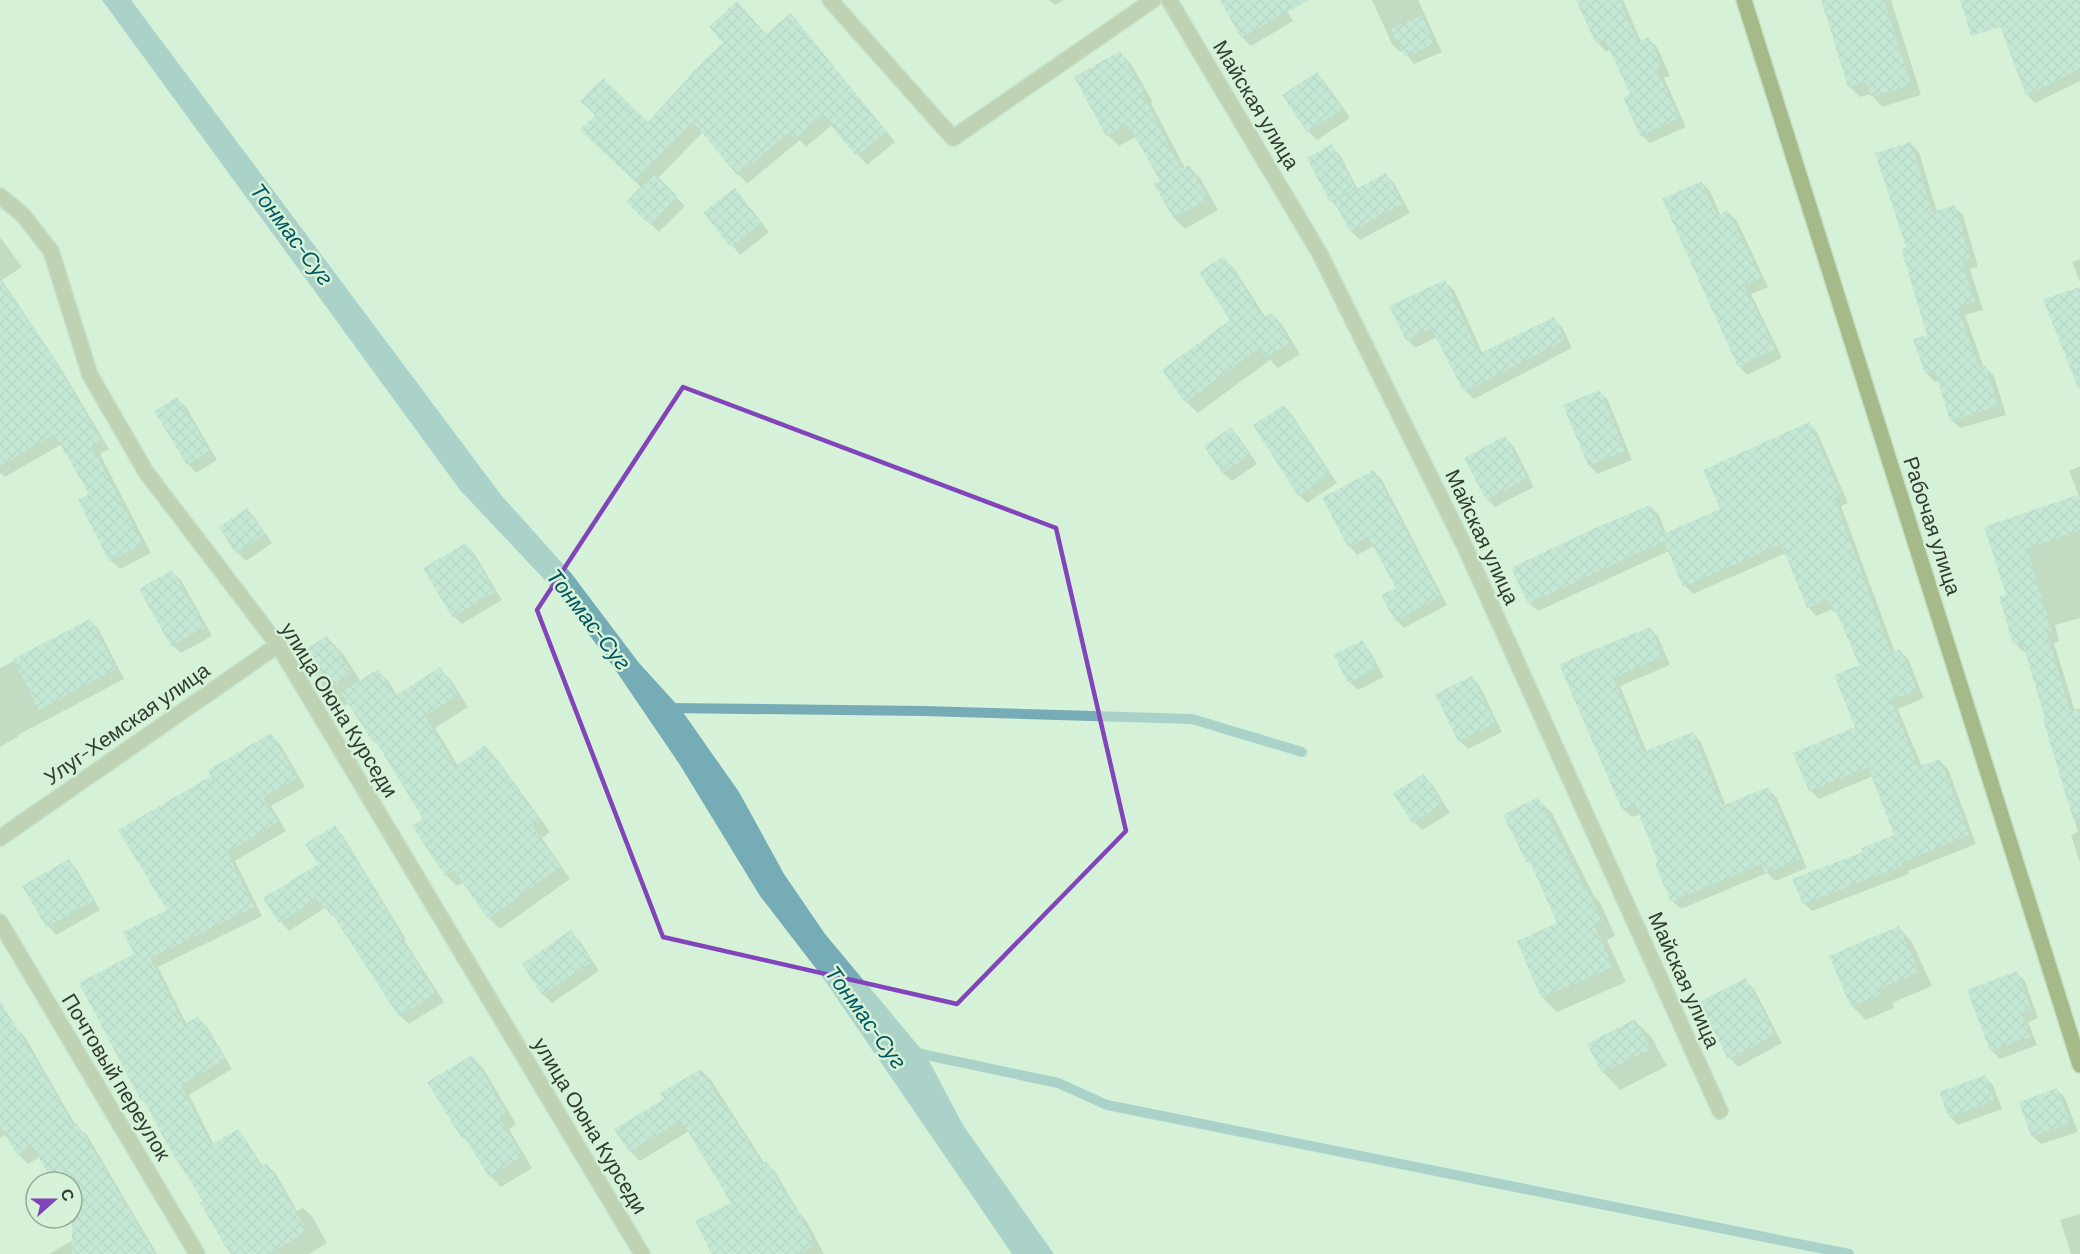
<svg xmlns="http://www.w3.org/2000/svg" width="2080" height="1254" font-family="Barlow,sans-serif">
	<defs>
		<pattern id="building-cross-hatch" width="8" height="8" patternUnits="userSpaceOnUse" patternTransform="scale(1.5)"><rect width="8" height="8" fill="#b2dbd1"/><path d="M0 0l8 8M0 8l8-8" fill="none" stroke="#99bdb4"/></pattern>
	</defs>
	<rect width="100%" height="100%" fill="#d6f2d8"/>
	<path fill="#76acb6" d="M102,0H131L501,495L571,573L639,663L680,708L739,792L784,874L825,934L926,1055L963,1125L1054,1254H1012L821,975L760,896L680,765L612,665L559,595L460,490Z"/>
	<path fill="#0003" d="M1049,0H1064L1055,5Z
		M1222,0H1281L1293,21L1251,46L1242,37Z
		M1372,0H1418L1442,52L1414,64L1403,50L1400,52L1392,44Z
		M1578,0H1623L1641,42L1648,39L1657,47L1670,76L1664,78L1686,127L1650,143L1641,135L1632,94L1611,49L1606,52L1598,43Z
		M1822,0H1891L1921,95L1882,107L1871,94L1860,97L1849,86Z
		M2058,0H2080V81L2035,103L2027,94Z
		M800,25L895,142L867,165L832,125L806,147L800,140L747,184L703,132L657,179L685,206L659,232L628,202L642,188L582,130L648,124L766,36Z
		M1120,53L1131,64L1153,102L1151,103L1185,168L1189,167L1200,178L1218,210L1185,229L1174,218L1156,185L1162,181L1137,136L1119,146L1108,135Z
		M1317,74L1325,82L1350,118L1317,140L1308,131L1284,95Z
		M1910,143L1919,152L1937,212L1954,207L1963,215L1978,267L1970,269L1983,310L1965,315L1984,368H1986L1994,376L2006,415L1960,428L1951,420L1939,381L1935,382L1927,374L1915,340L1928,336L1907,248Z
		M1331,146L1340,155L1358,190L1386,175L1394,183L1410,213L1360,240L1351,231L1339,209L1331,201Z
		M1701,182L1710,191L1721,216L1728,212L1737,221L1768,287L1751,294L1782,358L1747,375L1739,366Z
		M743,199L769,232L740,255L706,212Z
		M0,237L22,267L2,280L60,367L109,449L100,454L151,553L120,569L110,560L91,494L62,444L5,477L0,473Z
		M1224,258L1235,270L1266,318L1272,314L1283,326L1300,354L1278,368L1270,360L1198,413L1186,402L1232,320Z
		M2080,259V282L2072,262Z
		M1445,282L1454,290L1483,354L1553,319L1562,327L1572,348L1474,399L1465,391L1437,337L1415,348L1407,339Z
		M1599,392L1608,400L1632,460L1597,474L1589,465Z
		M177,399L186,407L217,460L196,473L188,464Z
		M1284,407L1292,415L1337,483L1307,503L1299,495Z
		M1809,424L1817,432L1848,503L1841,506L1895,652L1900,651L1908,659L1924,698L1898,709L1922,767L1940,761L1948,769L1976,844L1908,871L1909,874L1812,911L1804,903L1865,853L1896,836L1873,776L1819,799L1810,790L1857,728L1861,666L1841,618L1833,609L1816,616L1808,607L1786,553L1693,594L1685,586L1669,551L1538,611L1529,603L1650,506L1659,515L1666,534L1722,509Z
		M1231,429L1239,437L1257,464L1232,481L1223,473L1206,446Z
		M1505,438L1514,447L1534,487L1495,507L1487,499Z
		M2080,466V618L2055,625L2059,641L2054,643L2075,711L2080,709V863L2071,835L2078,832L2044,720L2047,719L2026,651L2023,652L2015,643L2008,595L1986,527L2079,496L2069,471Z
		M1374,472L1382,480L1447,605L1404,628L1396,620L1398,588L1374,546L1357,555L1349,546Z
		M247,510L255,518L272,543L246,561L238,553Z
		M466,545L474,553L502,600L462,624L453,616Z
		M172,572L181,580L212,636L181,653L172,645Z
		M90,621L99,630L124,679L18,735L19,736L0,747V668Z
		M1650,628L1658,637L1670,665L1620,686L1647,752L1692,733L1701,742L1726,806L1768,789L1777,798L1807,868L1775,881L1767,873L1681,909L1672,901L1641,814L1632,817L1623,809L1561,665Z
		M327,637L344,655L361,682L378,671L389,682L397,696L440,669L451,680L468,707L435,728L458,766L485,747L496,758L550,832L542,838L570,879L500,929L489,918L464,882L457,886L446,875L414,827L425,820L382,749L374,741L350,703L343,706L326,689Z
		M1361,642L1370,651L1384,677L1358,690L1349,682Z
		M1472,678L1480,686L1502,732L1468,749L1459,740L1437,695Z
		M271,735L280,744L305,787L271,806L286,831L235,861L262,916L158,967L187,1025L198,1018L207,1027L232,1069L189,1095L214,1145L237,1131L246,1140L263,1167L267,1165L276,1174L297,1211L303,1208L312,1216L327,1243L309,1254H232L205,1202L150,1108L143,1100L136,955L169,910L213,777Z
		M1423,776L1432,784L1450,813L1422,830L1414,822L1396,794Z
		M1537,799L1552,813L1594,896L1600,902L1615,936L1607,940L1626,982L1557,1012L1543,998L1519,942L1559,924L1535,868L1529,862Z
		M334,827L343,836L406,939L404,940L444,1002L409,1024L400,1016L335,914L332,916L325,908L289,931L281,922L266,898L320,864Z
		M69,861L77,870L100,910L56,935L48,926L25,887Z
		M1899,928L1912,942L1932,986L1892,1003L1894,1008L1866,1020L1852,1006Z
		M571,932L580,941L599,971L552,1003L543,994L524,965Z
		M2016,973L2025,981L2038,1018L2028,1022L2037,1045L2000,1059L1991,1050Z
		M1745,980L1754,989L1782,1043L1738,1067L1730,1058L1701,1003Z
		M1635,1021L1652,1038L1667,1066L1620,1090L1603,1072Z
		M15,1027L25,1037L76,1126L87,1135L157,1254H49L85,1233L72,1211V1182H55L40,1157L28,1164L18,1154L7,1134L0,1138V1037Z
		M472,1057L483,1068L516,1124L509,1129L532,1168L501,1187L490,1176L472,1147L464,1138Z
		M701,1070L711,1080L765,1164L766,1163L776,1173L800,1214L806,1220L824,1254H714L733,1203L689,1131L640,1161L630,1151L666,1100Z
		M1985,1077L1993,1085L2002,1109L1958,1125L1950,1117Z
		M2057,1090L2065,1098L2078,1132L2041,1144L2032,1136Z
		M2080,1214V1254H2071L2060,1220Z"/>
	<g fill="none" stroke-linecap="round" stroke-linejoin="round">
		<path stroke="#76acb6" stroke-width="10" d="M668,708L924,711L1192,719L1302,752
			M912,1052L1058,1083L1107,1105L1849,1254"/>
	</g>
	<path fill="url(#building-cross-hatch)" d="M1220,0H1309L1241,38Z
		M1576,0H1619L1638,42L1649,37L1662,67L1657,70L1679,118L1640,136L1623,97L1630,94L1605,40L1596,44Z
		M1821,0H1884L1911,85L1871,97L1866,82L1848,87Z
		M1960,0H2080V68L2068,75L2026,95L2000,27L1971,36Z
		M737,1L766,34L791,13L886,132L856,156L823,116L796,139L790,132L737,175L693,122L635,182L580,130L595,115L580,101L603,78L648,122L690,76L689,75L723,43L709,27Z
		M1422,15L1434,44L1405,57L1391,29Z
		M1120,51L1143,91L1141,92L1181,169L1189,165L1208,199L1173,218L1154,184L1160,181L1128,124L1106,136L1074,77Z
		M1317,72L1342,109L1307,132L1282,95Z
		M1911,142L1932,212L1955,205L1970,258L1962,261L1975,302L1958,307L1979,368L1986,366L1998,406L1950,421L1935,371L1925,374L1913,339L1927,335L1901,249L1906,247L1875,153Z
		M1332,144L1355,188L1330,202L1307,158Z
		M654,173L677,196L650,225L626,202Z
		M1386,173L1403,204L1350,232L1334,201Z
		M1701,181L1717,216L1728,210L1761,278L1744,285L1775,349L1738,367L1662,199Z
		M735,188L762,223L730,247L703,212Z
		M1224,256L1263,318L1272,313L1290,343L1265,357L1259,348L1185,403L1162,370L1230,320L1199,272Z
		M0,279L52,356L101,440L91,445L143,544L109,561L78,500L89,494L54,434L0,466Z
		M1445,280L1479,354L1554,317L1565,340L1464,392L1431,328L1406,340L1389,306Z
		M2080,287V387L2078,388L2043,299Z
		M1600,390L1625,451L1588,466L1563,405Z
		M177,397L210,451L187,465L154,411Z
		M1284,405L1330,475L1298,496L1253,425Z
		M1809,422L1841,495L1834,498L1891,653L1900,649L1917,690L1891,700L1918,767L1940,759L1969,835L1900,863L1902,866L1803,904L1792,879L1863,852L1861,848L1894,835L1868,767L1809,791L1793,753L1855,727L1834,675L1859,665L1836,611L1833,612L1828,600L1807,608L1781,544L1683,587L1664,541L1528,604L1511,568L1593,529L1650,505L1663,534L1720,509L1703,470Z
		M1231,427L1250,456L1222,473L1204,446Z
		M1505,436L1527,478L1486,500L1464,458Z
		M1374,470L1440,596L1395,621L1381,595L1396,588L1368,537L1348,547L1322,498Z
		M2080,494V530L2027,548L2052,633L2047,634L2070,711L2080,708V818L2073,819L2043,719L2045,718L2022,642L2013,644L1999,597L2006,594L1984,527Z
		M247,508L265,534L236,554L219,527Z
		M466,543L495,592L452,617L423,568Z
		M172,570L205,627L171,646L139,589Z
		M90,619L116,669L39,710L13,659Z
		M1650,627L1663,656L1613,678L1643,752L1693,732L1722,806L1768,787L1800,859L1765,873L1761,864L1671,902L1655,864L1658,862L1635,804L1622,810L1559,664Z
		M327,636L351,673L325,690L301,652Z
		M1362,640L1377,668L1348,683L1334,655Z
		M440,667L458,695L425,716L455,767L485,745L540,820L532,826L560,867L488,919L454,870L445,876L412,826L423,819L375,740L373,742L341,693L378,669L395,696Z
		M1472,676L1495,723L1458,741L1435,694Z
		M271,733L297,778L263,797L278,822L227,852L254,907L150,958L184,1025L198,1016L225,1059L181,1085L211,1145L238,1129L261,1167L267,1163L307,1231L269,1254H230L200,1203L203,1201L166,1143L144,1100L141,1101L79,983L134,954L123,932L167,910L118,830L211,776L208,770Z
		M1424,774L1442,804L1412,823L1393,793Z
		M1538,797L1584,887L1586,886L1602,922L1594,925L1613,967L1541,998L1517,941L1557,923L1530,862L1527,863L1503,815Z
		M335,825L399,930L397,931L436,993L399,1017L327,906L323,908L317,899L279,923L263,898L318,864L305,844Z
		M69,859L93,901L46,927L22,886Z
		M1899,926L1919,972L1879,989L1881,994L1851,1007L1829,956Z
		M571,930L592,962L542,995L522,964Z
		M2017,971L2031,1010L2021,1013L2030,1037L1990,1051L1967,990Z
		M1746,978L1775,1035L1728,1059L1699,1002Z
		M0,1001L47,1078L73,1126L77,1123L155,1254H72V1182H53L32,1146L17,1155L0,1126Z
		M1635,1019L1650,1049L1602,1073L1587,1044Z
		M472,1055L506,1112L499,1117L522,1156L489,1177L465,1138L462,1139L427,1082Z
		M701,1069L723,1106L726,1105L762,1164L766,1161L795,1209L797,1208L815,1245L798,1254H712L695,1221L731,1203L681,1120L629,1152L614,1129L664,1099L660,1093Z
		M1985,1075L1994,1100L1949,1118L1939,1092Z
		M2057,1088L2070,1123L2031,1137L2019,1102Z"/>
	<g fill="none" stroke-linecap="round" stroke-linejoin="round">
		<g stroke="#b5cdb7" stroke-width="18">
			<path id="minor" d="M830,0L953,138L1153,0
				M1169,0L1320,254L1465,547L1720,1111
				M0,196L23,215L51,251L90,375L146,472L278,645L642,1254
				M0,838L278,645
				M0,922L197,1254"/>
		</g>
		<g stroke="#b5cdb7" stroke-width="18">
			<path id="major" d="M1744,0L2080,1065"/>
		</g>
		<use href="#minor" stroke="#a5ab85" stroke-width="15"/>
		<use href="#major" stroke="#6e7629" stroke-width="15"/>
	</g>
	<path d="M0 0H2080V1254H0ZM683,387L1056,528L1126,831L957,1004L663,937L537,610Z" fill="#d6f2d8" fill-opacity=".55" fill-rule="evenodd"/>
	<path fill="none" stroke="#8244ba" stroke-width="4.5" stroke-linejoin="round" d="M683,387L1056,528L1126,831L957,1004L663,937L537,610Z"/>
	<g text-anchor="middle" stroke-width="5" stroke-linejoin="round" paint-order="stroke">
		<g font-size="21" fill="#303b31" stroke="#d6f2d8">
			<text transform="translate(1256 105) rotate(59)" y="7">Майская улица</text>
			<text transform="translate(1932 526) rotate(72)" y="7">Рабочая улица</text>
			<text transform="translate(1482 537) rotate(65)" y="7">Майская улица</text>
			<text transform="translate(339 710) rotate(58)" y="7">улица Оюна Курседи</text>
			<text transform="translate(127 724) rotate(-35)" y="7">Улуг-Хемская улица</text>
			<text transform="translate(1684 980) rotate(66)" y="7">Майская улица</text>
			<text transform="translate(116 1077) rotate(59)" y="7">Почтовый переулок</text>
			<text transform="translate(590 1126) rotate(59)" y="7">улица Оюна Курседи</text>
		</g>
		<g font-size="22" font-style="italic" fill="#005560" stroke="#d6f2d8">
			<text transform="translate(292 234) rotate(53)" y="8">Тонмас-Суг</text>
			<text transform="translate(589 619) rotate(52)" y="8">Тонмас-Суг</text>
			<text transform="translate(866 1017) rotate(54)" y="8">Тонмас-Суг</text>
		</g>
	</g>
	<g transform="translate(54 1200) rotate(69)"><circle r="28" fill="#d6f2d8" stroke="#94a995" stroke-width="1.5"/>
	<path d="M0-4.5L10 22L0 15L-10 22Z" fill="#8244ba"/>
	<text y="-9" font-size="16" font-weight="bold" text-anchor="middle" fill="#303b31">С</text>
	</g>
</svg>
